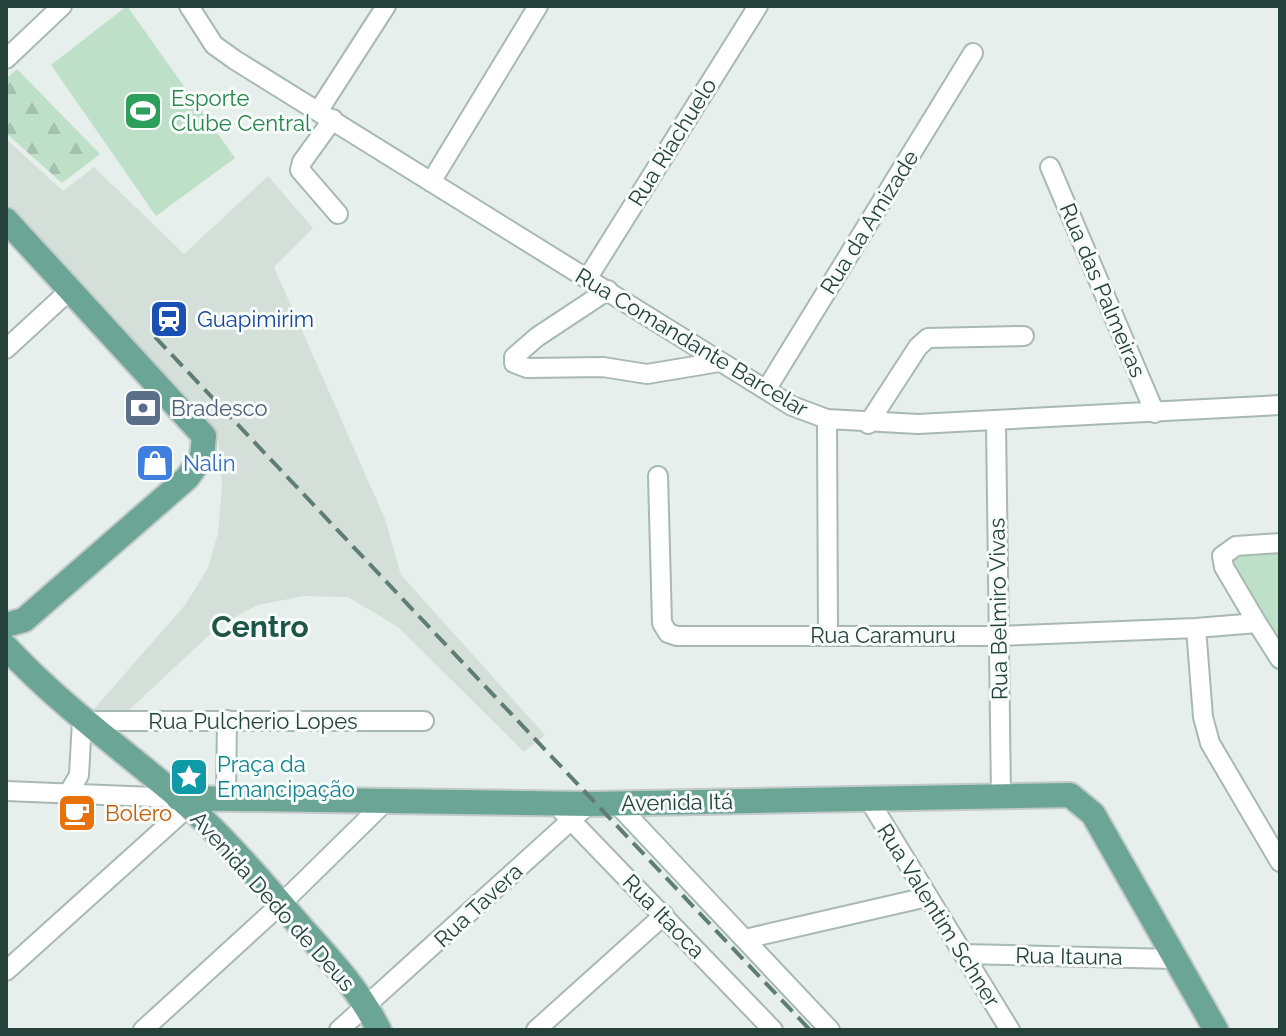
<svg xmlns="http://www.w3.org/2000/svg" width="1286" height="1036" font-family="Raleway,sans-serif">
	<defs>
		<pattern id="forest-firs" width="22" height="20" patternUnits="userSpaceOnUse" patternTransform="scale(2)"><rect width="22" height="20" fill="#bfe0c8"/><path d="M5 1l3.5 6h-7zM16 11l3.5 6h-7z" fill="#a4c1ad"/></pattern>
	</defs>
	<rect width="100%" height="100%" fill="#e6efeb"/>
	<path fill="#d4dfda" d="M6,139L63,191L94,167L184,254L268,176L313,228L274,267L385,519L401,575L545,735L524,752L398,627L348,597L304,596L258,605L220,625L128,711L93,710L185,605L208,568L218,533L222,485L218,437L203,413L6,206Z"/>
	<path fill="#bfe0c8" d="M127,6L235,158L156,216L51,65Z
		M1280,551V647L1231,565L1234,558L1243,552Z"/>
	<path fill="url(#forest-firs)" d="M17,69L100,154L62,183L6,133V79Z"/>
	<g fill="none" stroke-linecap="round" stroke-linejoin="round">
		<g stroke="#a8b8b2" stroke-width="22">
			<path id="minor" d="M189,6L214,45L235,60L792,406L827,419L918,424L1280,405
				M6,59L62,6
				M319,110L386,6
				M333,119L302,162L300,170L338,214
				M1050,167L1155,413
				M431,182L538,6
				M587,279L758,6
				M608,290L537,337L514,357V363L527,368L603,367L647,374L719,362
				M6,349L70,290
				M766,390L973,53
				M827,419L828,634
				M996,423L1001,796
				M868,424L918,347L928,338L1024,336
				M658,476L662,623L668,633L677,636H997L1196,628L1203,717L1210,743L1280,862
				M1257,623L1224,567L1222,556L1236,546L1280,543
				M1196,628L1257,623L1280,659
				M6,791L178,798
				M68,794L79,775L82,721H424
				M226,797L227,720
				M869,800L1010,1030
				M617,804L830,1030
				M562,811L773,1030
				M745,939L927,897
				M964,954L1174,959
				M6,971L188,807
				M143,1030L281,904L387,800
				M339,1030L589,804
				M536,1030L664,915"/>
		</g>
		<g stroke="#c2cac8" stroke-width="28">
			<path id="major" d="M6,220L204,436L202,457L187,478L24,620L6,625
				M6,647C59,704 117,745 176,795C222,834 263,883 302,928C331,960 360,991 379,1030
				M178,798L589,804L1070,795L1093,814L1216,1030"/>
		</g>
		<use href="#minor" stroke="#fff" stroke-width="18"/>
		<use href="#major" stroke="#6aa596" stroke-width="24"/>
		<path stroke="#5f7d75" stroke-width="4" stroke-dasharray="16 8" stroke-linecap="butt" d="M155,337L810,1030"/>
	</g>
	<defs>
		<g id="stadium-square" transform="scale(2)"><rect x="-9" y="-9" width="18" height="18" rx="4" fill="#2e9e5b" stroke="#f7fbf9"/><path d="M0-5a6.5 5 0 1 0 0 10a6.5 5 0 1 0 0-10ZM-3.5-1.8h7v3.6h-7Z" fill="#fff"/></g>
		<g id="station-square" transform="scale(2)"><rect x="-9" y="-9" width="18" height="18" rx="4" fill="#1a4fb4" stroke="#f7fbf9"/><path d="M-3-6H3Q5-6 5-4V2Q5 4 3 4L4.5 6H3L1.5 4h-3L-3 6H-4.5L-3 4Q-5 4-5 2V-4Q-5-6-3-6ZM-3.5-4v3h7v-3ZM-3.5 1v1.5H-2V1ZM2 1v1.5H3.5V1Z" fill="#fff"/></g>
		<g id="bank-square" transform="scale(2)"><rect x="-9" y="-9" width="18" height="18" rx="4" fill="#5c6f8a" stroke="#f7fbf9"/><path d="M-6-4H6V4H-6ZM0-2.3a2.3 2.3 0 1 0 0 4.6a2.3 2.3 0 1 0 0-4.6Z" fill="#fff"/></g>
		<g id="shop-square" transform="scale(2)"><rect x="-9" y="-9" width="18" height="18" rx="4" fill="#3f7fe0" stroke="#f7fbf9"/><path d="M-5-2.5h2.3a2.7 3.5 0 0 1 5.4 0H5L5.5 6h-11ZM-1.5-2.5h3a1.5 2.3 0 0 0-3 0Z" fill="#fff"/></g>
		<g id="sight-square" transform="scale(2)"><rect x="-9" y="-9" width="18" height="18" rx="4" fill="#0f9aa8" stroke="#f7fbf9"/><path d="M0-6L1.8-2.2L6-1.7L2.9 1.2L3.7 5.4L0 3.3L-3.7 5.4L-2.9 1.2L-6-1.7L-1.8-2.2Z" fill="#fff"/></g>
		<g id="cafe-square" transform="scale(2)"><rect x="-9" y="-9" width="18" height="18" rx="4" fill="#e8710a" stroke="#f7fbf9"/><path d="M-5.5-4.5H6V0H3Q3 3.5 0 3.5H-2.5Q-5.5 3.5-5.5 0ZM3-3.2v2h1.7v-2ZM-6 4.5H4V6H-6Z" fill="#fff"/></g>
	</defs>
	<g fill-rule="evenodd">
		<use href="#stadium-square" x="143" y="111"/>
		<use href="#station-square" x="169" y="319"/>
		<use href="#bank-square" x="143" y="408"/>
		<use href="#shop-square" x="155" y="463"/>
		<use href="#sight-square" x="189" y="777"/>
		<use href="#cafe-square" x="77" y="813"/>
	</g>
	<g text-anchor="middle" stroke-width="6" stroke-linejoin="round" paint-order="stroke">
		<g font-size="22" fill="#27864d" stroke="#f7fbf9" text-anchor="start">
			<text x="171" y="106">Esporte<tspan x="171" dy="25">Clube Central</tspan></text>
		</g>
		<g font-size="22" fill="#24423a" stroke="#f7fbf9">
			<text transform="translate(672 142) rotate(-58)" y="8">Rua Riachuelo</text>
			<text transform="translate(869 222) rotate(-58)" y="8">Rua da Amizade</text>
			<text transform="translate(1103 290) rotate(67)" y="8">Rua das Palmeiras</text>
			<text transform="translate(692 342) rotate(31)" y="8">Rua Comandante Barcelar</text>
			<text transform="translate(998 609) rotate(-91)" y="8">Rua Belmiro Vivas</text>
			<text x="883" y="643">Rua Caramuru</text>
			<text x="253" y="729">Rua Pulcherio Lopes</text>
			<text transform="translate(677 802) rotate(-1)" y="8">Avenida Itá</text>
			<text transform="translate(273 901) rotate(48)" y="8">Avenida Dedo de Deus</text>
			<text transform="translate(478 905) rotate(-43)" y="8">Rua Tavera</text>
			<text transform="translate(939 915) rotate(58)" y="8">Rua Valentim Schner</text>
			<text transform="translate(664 916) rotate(46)" y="8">Rua Itaoca</text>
			<text transform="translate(1069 956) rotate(1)" y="8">Rua Itauna</text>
		</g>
		<g font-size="22" fill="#164399" stroke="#f7fbf9" text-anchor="start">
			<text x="197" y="327">Guapimirim</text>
		</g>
		<g font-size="22" fill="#4e5e75" stroke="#f7fbf9" text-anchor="start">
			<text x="171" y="416">Bradesco</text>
		</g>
		<g font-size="22" fill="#366cbe" stroke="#f7fbf9" text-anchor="start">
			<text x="183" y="471">Nalin</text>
		</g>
		<g font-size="22" fill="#0d838f" stroke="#f7fbf9" text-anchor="start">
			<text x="217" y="772">Praça da<tspan x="217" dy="25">Emancipação</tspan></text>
		</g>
		<g font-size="22" fill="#c56008" stroke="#f7fbf9" text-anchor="start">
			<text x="105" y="821">Bolero</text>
		</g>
		<g font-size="30" font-weight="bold" fill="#1f5548" stroke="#f7fbf9">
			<text x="260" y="637">Centro</text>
		</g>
	</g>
	<rect width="1286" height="1036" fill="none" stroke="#24423a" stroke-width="16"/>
</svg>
